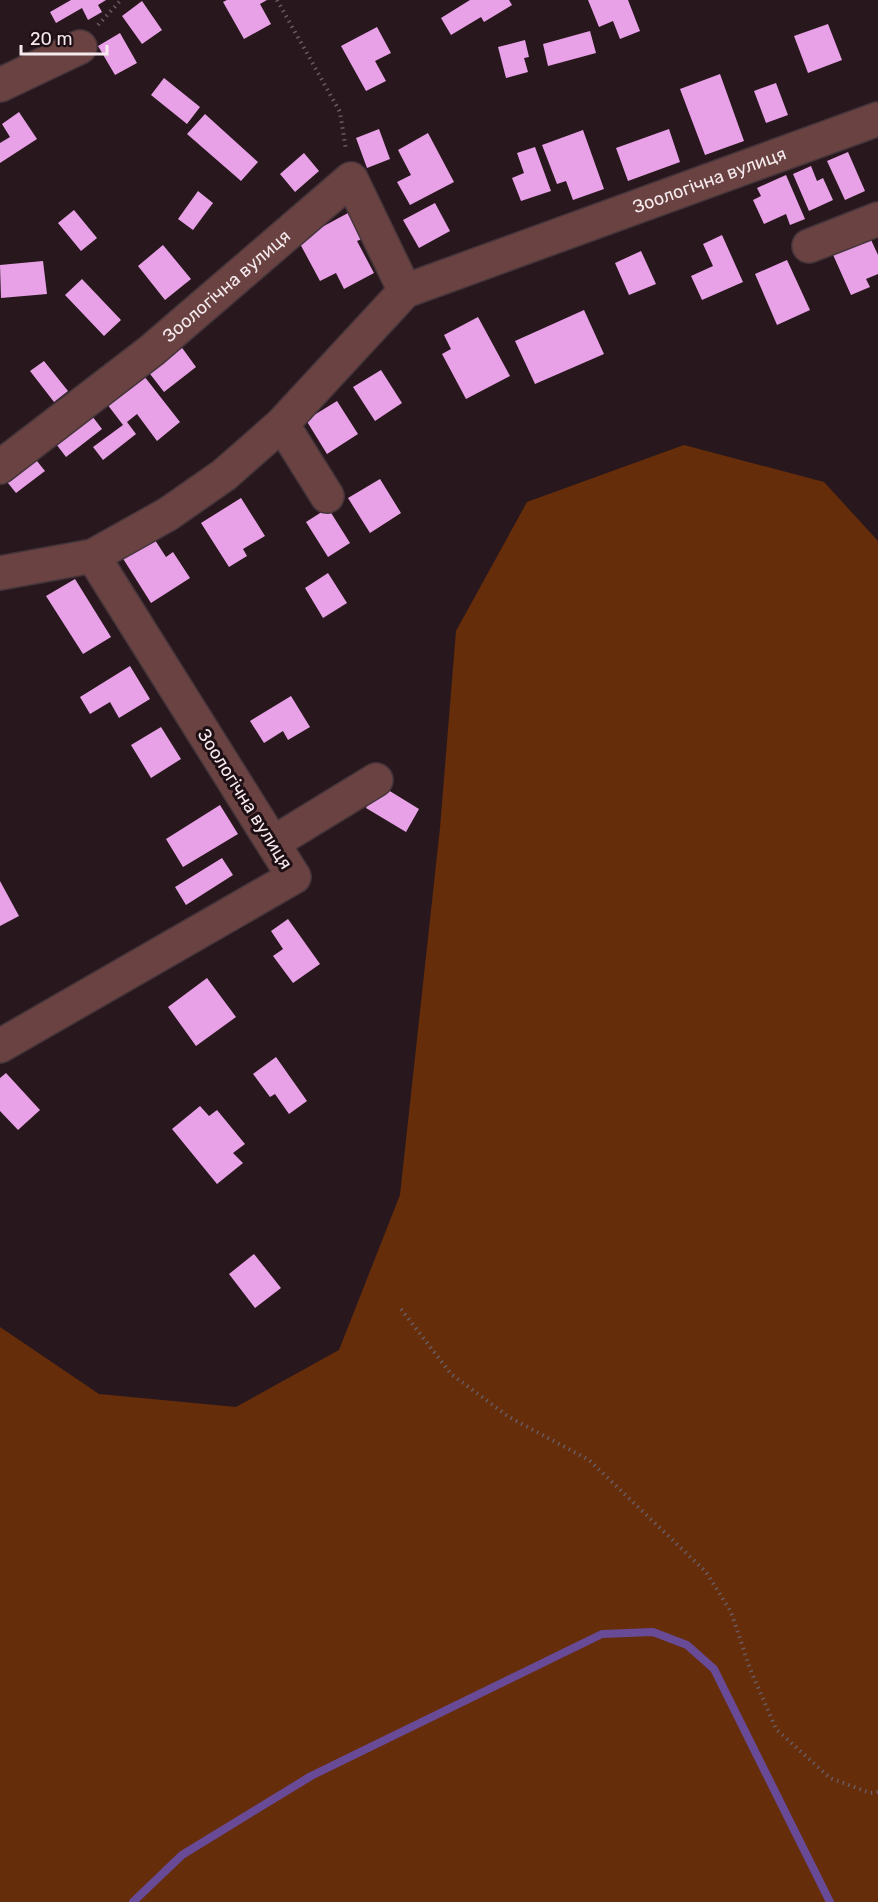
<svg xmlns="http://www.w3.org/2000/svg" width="878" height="1902" font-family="Rubik,sans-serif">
	<rect width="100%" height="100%" fill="#28181e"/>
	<path fill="#662d0a" d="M684,445L824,482L878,541V1902H0V1327L99,1394L236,1407L339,1350L400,1195L440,828L456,631L527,502Z"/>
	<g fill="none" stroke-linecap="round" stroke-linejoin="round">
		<path stroke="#694a96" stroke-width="8" d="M133,1902L182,1855L311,1776L602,1634L653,1632L687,1645L714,1669L830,1902"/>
	</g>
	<path fill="#e8a1e6" d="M71,0H106L98,5L102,12L88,20L82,8L56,23L50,12Z
		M227,0H267L260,4L271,24L244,39L223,2Z
		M470,0H509L512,5L484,22L481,17L451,35L441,18Z
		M588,0H628L640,31L620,39L613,21L599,27Z
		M142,1L162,30L142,44L122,16Z
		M828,24L842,60L808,73L794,36Z
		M377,27L391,53L375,61L386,81L366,91L341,46Z
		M590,31L596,53L548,66L543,44Z
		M120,33L137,63L115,75L98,46Z
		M525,40L529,57L524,58L528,72L506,78L498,47Z
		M720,74L744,141L705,155L680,89Z
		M164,78L200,107L187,124L151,95Z
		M776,83L788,115L766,123L754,91Z
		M19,112L37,139L0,163V143L10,137L2,124Z
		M205,114L258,162L241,181L187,134Z
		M379,129L390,159L367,168L356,138Z
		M669,129L680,162L628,181L616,148Z
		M583,130L604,189L573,200L566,181L557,184L542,145Z
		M428,133L454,182L410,205L397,182L411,175L398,150Z
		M535,147L551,191L521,201L512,178L524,173L517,153Z
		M848,152L865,191L845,200L827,161Z
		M304,153L319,171L295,192L280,174Z
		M811,166L817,181L823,178L833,200L809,211L793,174Z
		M786,175L805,219L790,225L786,214L764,224L753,200L761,196L757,188Z
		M198,191L213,203L193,230L178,219Z
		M435,203L450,231L419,248L403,220Z
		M74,210L97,238L81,251L58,223Z
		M348,213L362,239L357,241L374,273L344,289L336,273L320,281L298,240Z
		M867,231L878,255V274L866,279L870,287L851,295L830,248Z
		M722,235L743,282L702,300L691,276L713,266L703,244Z
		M163,245L191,279L165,300L138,266Z
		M641,251L656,284L629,295L615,263Z
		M787,260L810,310L777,325L755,274Z
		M43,261L47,294L1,298L0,265Z
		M82,279L121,320L104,336L65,295Z
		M584,310L604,354L535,384L515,341Z
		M478,317L510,376L466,399L442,354L451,349L444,335Z
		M180,345L196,367L164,392L147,370Z
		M44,361L68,391L54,402L30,371Z
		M381,370L402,403L375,421L353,387Z
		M144,376L180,422L157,441L137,414L127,422L136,434L103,460L93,447L123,425L107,404Z
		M337,401L358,434L327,454L306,420Z
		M89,412L102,429L66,457L53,440Z
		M33,456L45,471L16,493L4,478Z
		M380,479L401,513L370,533L348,498Z
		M241,498L265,536L243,549L247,556L229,567L201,523Z
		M328,508L350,543L328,557L306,522Z
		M153,537L166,557L173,552L190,578L151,603L122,557Z
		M328,573L347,603L323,618L305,588Z
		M75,579L111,637L83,654L46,596Z
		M130,666L150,699L119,718L110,702L90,714L80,697Z
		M291,696L310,727L288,740L283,731L264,743L250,721Z
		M161,727L181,759L151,778L131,745Z
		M380,785L419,809L406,832L366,808Z
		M220,805L238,834L183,867L166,839Z
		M222,858L233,875L186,905L175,887Z
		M0,881L19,916L0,926Z
		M288,919L320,964L293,983L273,956L283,949L271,931Z
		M207,978L236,1017L196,1046L168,1007Z
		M276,1057L307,1101L289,1114L275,1094L270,1097L253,1074Z
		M6,1073L40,1110L18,1130L0,1111V1078Z
		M200,1106L209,1116L217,1110L245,1144L233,1153L243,1163L217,1184L172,1129Z
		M254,1254L281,1288L255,1308L229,1274Z"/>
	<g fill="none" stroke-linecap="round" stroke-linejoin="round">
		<g stroke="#45353b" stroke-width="36">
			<g id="minor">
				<path d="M0,85L80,47"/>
				<path d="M809,246L878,219"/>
				<path d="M282,424L327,496"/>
				<path id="s1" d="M0,467L151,351L351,179L405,291"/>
				<path id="s2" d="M0,573L93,556L168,514L224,475L282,424L405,291L878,119"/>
				<path d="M273,843L376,780"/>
				<path d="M0,1046L294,877L93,556"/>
			</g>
		</g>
		<path stroke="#6a5b61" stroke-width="4" stroke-dasharray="1.5 4.5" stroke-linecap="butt" d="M277,0L340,112L346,150
			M98,25L121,0
			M401,1309L451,1374L509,1417L589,1460L706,1572L731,1612L750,1669L776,1729L830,1778L870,1793L878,1792"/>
		<use href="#minor" stroke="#694241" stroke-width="33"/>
	</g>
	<g text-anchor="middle" stroke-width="6" stroke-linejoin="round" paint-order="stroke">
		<g font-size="18" fill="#f5e9ed" stroke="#1e0f15">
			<text dy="6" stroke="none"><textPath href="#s2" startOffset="831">Зоологічна вулиця</textPath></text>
			<text dy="6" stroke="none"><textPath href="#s1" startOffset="290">Зоологічна вулиця</textPath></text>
			<text transform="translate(245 799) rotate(58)" y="6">Зоологічна вулиця</text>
		</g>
	</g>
	<path d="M21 45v9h86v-9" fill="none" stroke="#f5e9ed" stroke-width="3"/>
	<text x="30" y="45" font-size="18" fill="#f5e9ed" stroke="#1e0f15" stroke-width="4.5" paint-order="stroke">20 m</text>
</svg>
